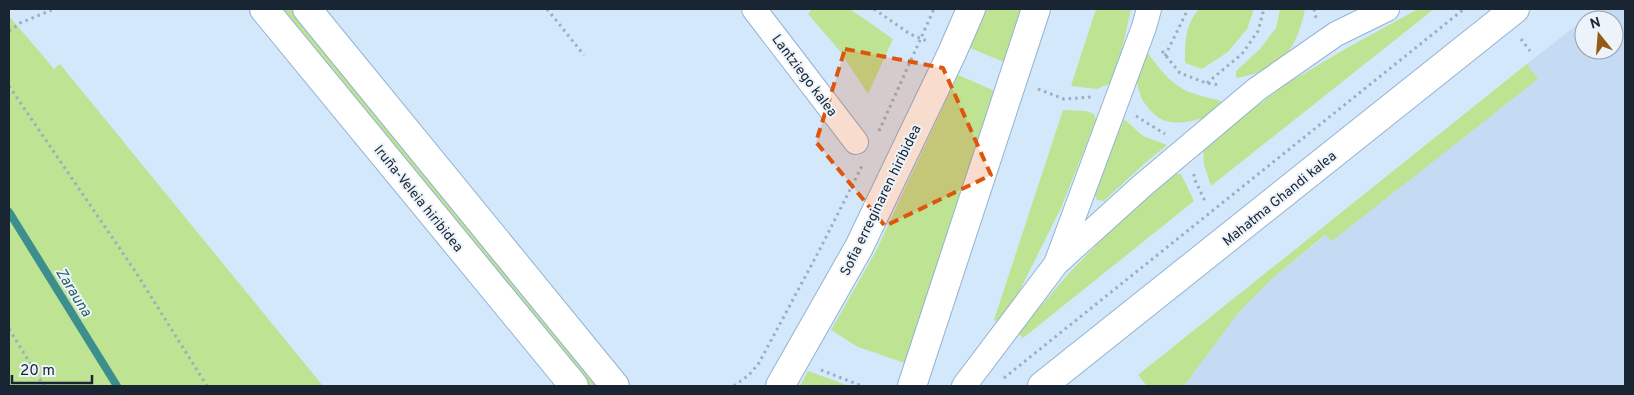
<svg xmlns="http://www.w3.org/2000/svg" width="1634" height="395" font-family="Overpass,sans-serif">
	<rect width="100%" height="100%" fill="#d4e8fc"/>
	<path fill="#c4dbf3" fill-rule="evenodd" d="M1597,9H1625V386H1184L1238,313L1274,277L1326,235L1332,240L1538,79L1527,64ZM1584,20H1614V50H1584Z"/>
	<path fill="#bee393" d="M282,9H293L599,386H589Z
		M812,9H850L893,39L868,94L839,50L808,14Z
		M987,9H1021L1004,62L970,48Z
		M1096,9H1131L1121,54L1109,84L1097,89L1071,86Z
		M1199,9H1254L1247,29L1228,52L1202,69L1185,63C1185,42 1185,25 1199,9Z
		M1280,9H1305C1296,52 1281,70 1236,78V71L1260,49L1276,28Z
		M1418,9H1434L1211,186L1204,165L1203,147L1286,84L1347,48Z
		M9,16L54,69L60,64L323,386H9Z
		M1146,51C1160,69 1172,87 1195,94C1203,97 1212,98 1221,101L1222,110C1208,118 1182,126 1166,121C1157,119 1148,108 1143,101C1137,90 1136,75 1134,63Z
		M1527,64L1538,79L1332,241L1325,235L1274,277L1238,313L1184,386H1147L1138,375Z
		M958,75L995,91L905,363L858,347L831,330L876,251Z
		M1063,110L1086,111L1094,114L1096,120L1061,208L1016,298L999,323L994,320Z
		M1124,119L1143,136L1167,145L1145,163L1104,201L1097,200L1094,193Z
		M1171,174H1181L1194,201L1023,338L1018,333L1069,273L1136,205Z
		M808,371L849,386H800Z"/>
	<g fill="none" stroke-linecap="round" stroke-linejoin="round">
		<path stroke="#3d8f8d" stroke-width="8" d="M9,212L117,386"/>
		<g stroke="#92b3d3" stroke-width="26">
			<path id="pedestrian" d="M754,9L856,142
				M1059,261L1143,185L1257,89L1336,34L1387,9
				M964,386L1056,264L1144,27L1149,9"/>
		</g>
		<g stroke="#92b3d3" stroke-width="30">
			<path id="minor" d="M264,9L574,386
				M307,9L615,386"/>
		</g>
		<g stroke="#92b3d3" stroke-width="30">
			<path id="secondary" d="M780,386L859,247L952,53L971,9
				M912,386L1036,9
				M1042,386L1515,9"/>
		</g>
		<path stroke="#9badbf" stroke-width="3" stroke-dasharray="2.5 4" stroke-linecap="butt" d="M547,9L584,55
			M874,9L910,34L929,42
			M1314,9L1316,18
			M9,31L20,23L54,9
			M1521,39L1530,51
			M1162,51L1180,73L1206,83L1221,85
			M1165,56L1188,9
			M1207,83L1242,54L1258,31L1264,9
			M9,86L135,271L207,386
			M1038,89L1064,99L1092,97
			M1136,116L1165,134
			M879,131L934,9
			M1194,174V178L1205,201
			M9,329L44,386
			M821,370L862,386
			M1004,378L1464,9
			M734,386L749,375L759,363L820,249L862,166"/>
		<use href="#pedestrian" stroke="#fff" stroke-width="24"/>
		<use href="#minor" stroke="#fff" stroke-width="28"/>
		<use href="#secondary" stroke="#fff" stroke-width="28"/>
	</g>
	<path fill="#de560e" fill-opacity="0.2" stroke="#de560e" stroke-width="4" stroke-dasharray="10 6" stroke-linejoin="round" d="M845,49L943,68L991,175L885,226L816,142Z"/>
	<g text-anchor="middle" stroke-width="4" stroke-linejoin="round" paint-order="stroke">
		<g font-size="14" fill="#192532" stroke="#edf3fa">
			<text transform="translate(805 75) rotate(53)" y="5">Lantziego kalea</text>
			<text transform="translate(419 198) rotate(51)" y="5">Iruña-Veleia hiribidea</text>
			<text transform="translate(1279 198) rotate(-39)" y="5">Mahatma Ghandi kalea</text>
			<text transform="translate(880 200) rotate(-64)" y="5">Sofia erreginaren hiribidea</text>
		</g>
		<g font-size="15" font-style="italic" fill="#26635e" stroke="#edf3fa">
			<text transform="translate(74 292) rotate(58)" y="5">Zarauna</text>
		</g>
	</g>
	<rect width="1634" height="395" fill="none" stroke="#192532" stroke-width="20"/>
	<g transform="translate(1599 35) rotate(343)"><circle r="24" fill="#edf3fa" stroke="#98a1aa"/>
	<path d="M0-4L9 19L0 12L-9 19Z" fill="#925d12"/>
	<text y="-8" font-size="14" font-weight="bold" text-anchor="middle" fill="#192532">N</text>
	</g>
	<path d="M12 375v8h80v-8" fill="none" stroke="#192532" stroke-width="2.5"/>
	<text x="20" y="375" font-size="15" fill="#192532" stroke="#edf3fa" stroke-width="4" paint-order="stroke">20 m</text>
</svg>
